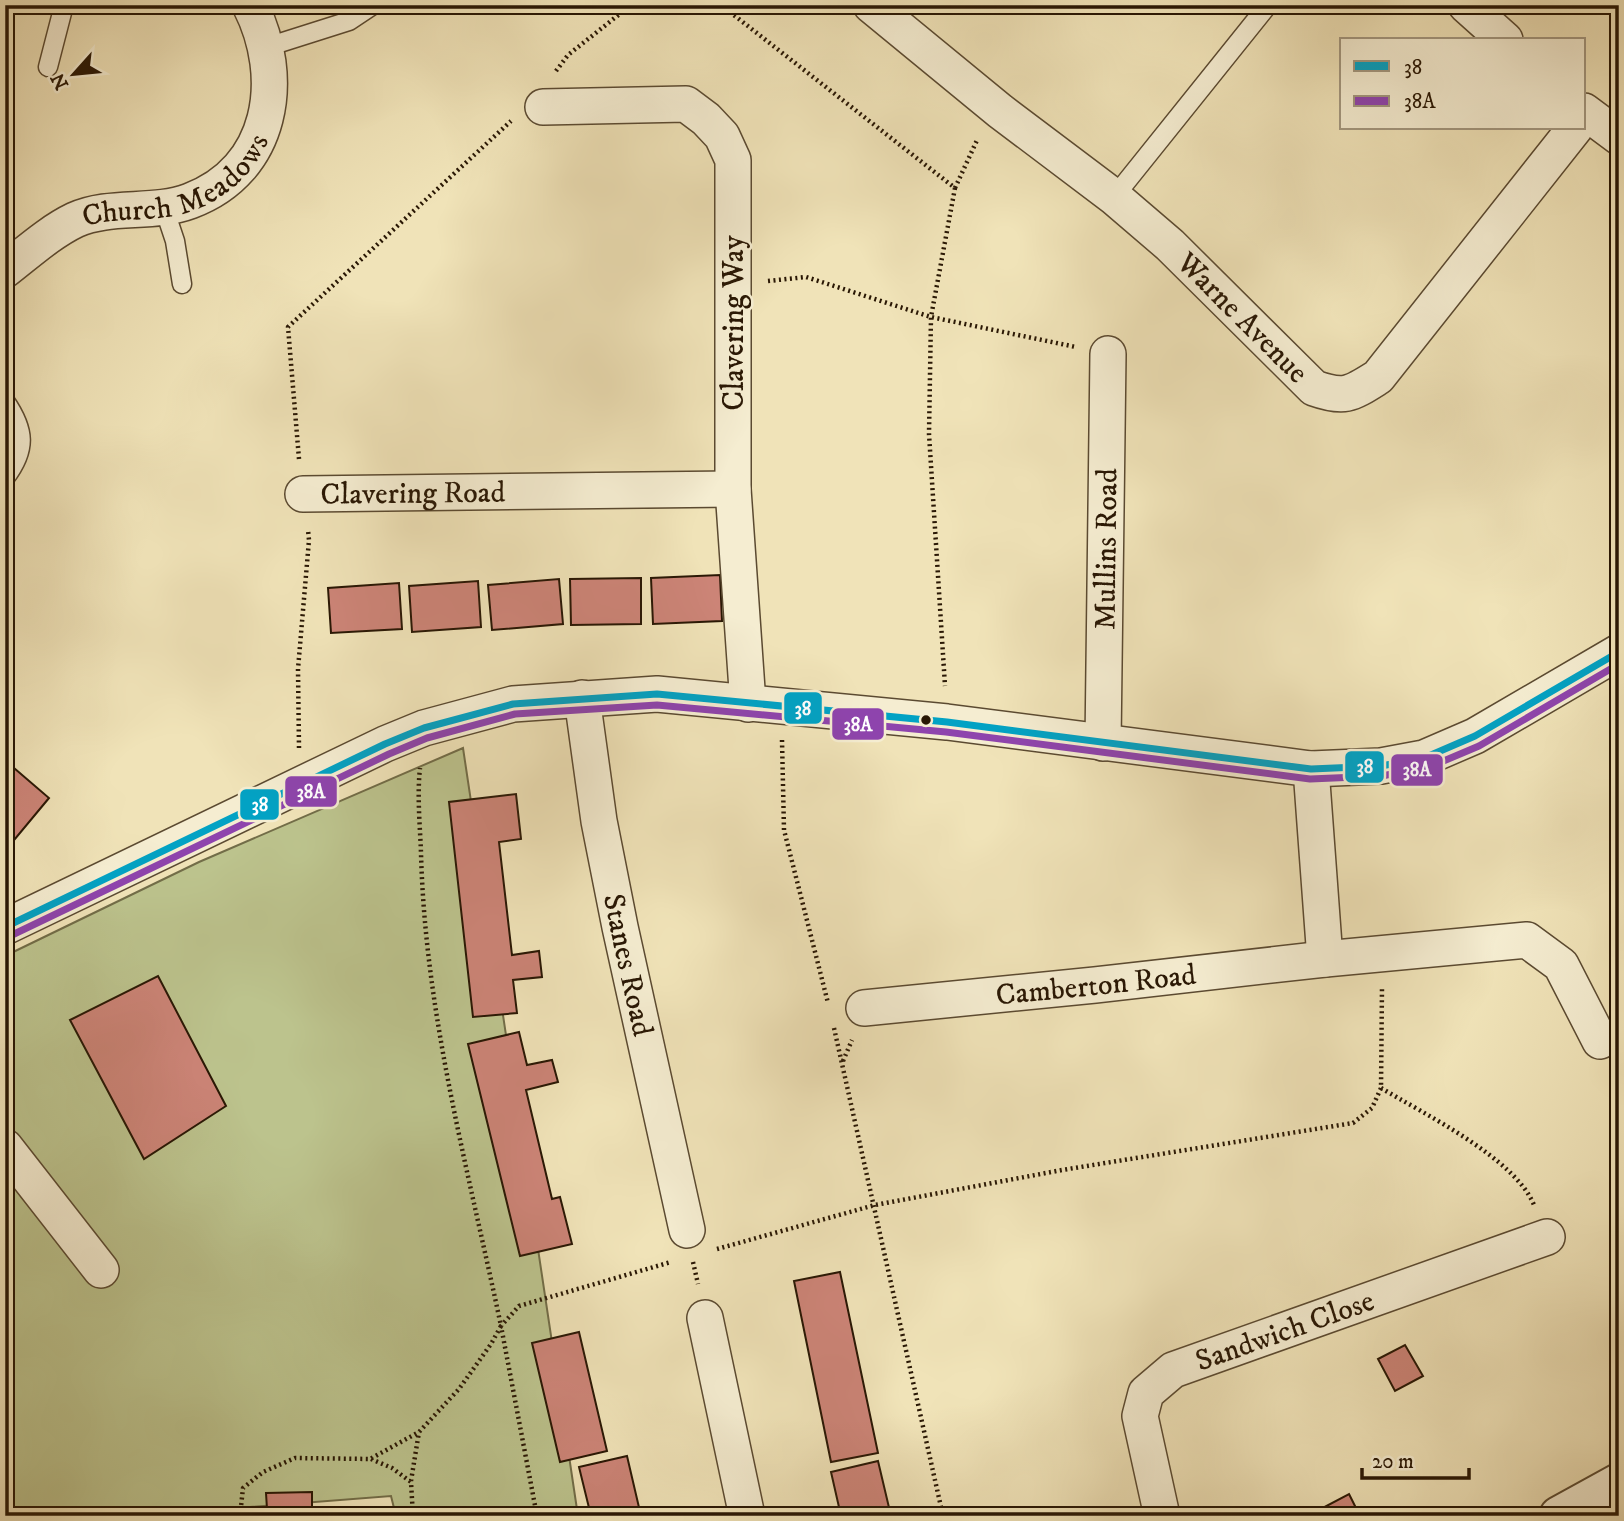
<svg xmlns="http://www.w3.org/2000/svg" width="1624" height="1521" font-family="'IM FELL DW Pica',serif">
	<rect width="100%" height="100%" fill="#f0e3b8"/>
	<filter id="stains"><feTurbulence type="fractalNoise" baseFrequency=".00286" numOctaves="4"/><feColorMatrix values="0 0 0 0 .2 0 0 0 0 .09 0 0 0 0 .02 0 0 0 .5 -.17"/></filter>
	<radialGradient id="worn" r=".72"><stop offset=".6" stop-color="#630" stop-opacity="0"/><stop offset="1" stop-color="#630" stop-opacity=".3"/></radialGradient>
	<path fill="#bcc38d" stroke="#726d48" stroke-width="2" d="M463,748L578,1516H396L391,1496L186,1512L185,1516H5V956L199,862Z"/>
	<path fill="#cc8477" stroke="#291704" stroke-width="2" d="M720,575L722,621L653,624L651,578Z
		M641,578V624L571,625L570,579Z
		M559,579L563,624L492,630L488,585Z
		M478,581L481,627L412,632L409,586Z
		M399,583L402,629L331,633L328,588Z
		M14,768L49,798L5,851V778Z
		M516,794L521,839L499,842L512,955L539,951L542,977L513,980L517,1013L473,1017L449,802Z
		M158,976L226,1106L144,1159L70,1020Z
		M519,1032L527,1065L552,1060L558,1082L526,1090L552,1199L560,1197L572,1244L520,1256L468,1044Z
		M840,1272L878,1453L831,1462L794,1281Z
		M579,1332L607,1451L560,1462L532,1343Z
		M1405,1345L1423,1376L1395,1391L1378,1359Z
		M627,1456L641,1516H591L579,1467Z
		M878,1461L891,1516H841L831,1472Z
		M312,1492V1508L267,1509L266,1493Z
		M1349,1494L1360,1516H1317L1315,1512Z"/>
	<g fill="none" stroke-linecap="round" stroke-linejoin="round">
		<g stroke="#5b4a31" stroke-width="21">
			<path id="service" d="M267,47L349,21L373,5
				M48,67L64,5
				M1114,197L1268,5
				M164,208L175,241L182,284
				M5,401C25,430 27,449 5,478"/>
		</g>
		<g stroke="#5b4a31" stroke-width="38">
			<g id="minor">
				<path id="s1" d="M871,5L1000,111L1114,197L1170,245L1314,388C1345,399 1351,394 1378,377L1575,128"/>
				<path d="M1466,5L1505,40"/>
				<path d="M543,107L686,104L706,119L722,136L733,160V489L748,704"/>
				<path d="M1584,111L1619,137"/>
				<path id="s2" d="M5,270C27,253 50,232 75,220C110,204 153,215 190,201C273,170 287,78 250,5"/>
				<path id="s3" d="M303,494L733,489"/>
				<path id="s4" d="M582,698L599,821L620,927L687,1230"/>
				<path id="s5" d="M1103,743L1108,354"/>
				<path d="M1311,769L1325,959"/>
				<path d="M5,927L385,744L424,728L513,704L657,694L947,722L1311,769L1381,766L1424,758L1475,736L1619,652"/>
				<path id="s6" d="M864,1008L1095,985L1325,959L1527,940L1561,965L1600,1041"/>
				<path d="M5,1147L101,1270"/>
				<path d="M705,1318L747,1516"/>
				<path id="s7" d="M1162,1516L1140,1416L1146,1393L1173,1370L1547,1237"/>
			</g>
		</g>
		<g stroke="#5b4a31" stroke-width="42">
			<path id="tertiary" d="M1559,1516L1619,1483"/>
		</g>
		<path stroke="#291704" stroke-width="4.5" stroke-dasharray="2 3.5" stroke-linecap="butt" d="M721,5L955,188L931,317L929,434L945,686
			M556,71L568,55L631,5
			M955,188L978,138
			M768,281L806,277L931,317L1076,347
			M299,459L288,327L511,121
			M782,740L784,830L828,1003
			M299,748L298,669L309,540L308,530
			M834,1028L943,1516
			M843,1061L852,1040
			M1381,1088C1424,1114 1515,1158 1534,1205
			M717,1249L875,1205L1062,1170L1353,1123L1372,1108L1381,1088L1382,987
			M693,1262L698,1284
			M371,1459L392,1468L411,1482L413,1516
			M411,1481L419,1432
			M240,1516L243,1488L263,1472L295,1458L370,1459L419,1432L459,1389L491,1344L501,1326C468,1169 425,1014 421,853C420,825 417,796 420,768
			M537,1516L501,1326L519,1306L671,1262"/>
		<use href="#service" stroke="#f5edd1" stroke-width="18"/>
		<use href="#minor" stroke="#f5edd1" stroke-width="35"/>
		<use href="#tertiary" stroke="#f5edd1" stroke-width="38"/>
		<g stroke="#f5edd1" stroke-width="12">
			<path id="bus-1" d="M5,927L385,744L424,728L513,704L657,694L947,722L1311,769L1381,766L1424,758L1475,736L1619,652"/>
		</g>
		<g stroke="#f5edd1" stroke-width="12">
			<path id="bus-2" d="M10,936L389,754L427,738L515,714L657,705L946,732L1310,779L1381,776L1427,768L1479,746L1619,664"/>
		</g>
		<use href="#bus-1" stroke="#02a2c4" stroke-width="7"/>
		<use href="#bus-2" stroke="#8e44ad" stroke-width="7"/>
	</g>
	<circle fill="#291704" stroke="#f5edd1" stroke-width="2.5" cx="926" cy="720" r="6"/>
	<g text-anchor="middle" stroke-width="5" stroke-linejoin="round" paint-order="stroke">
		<g font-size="30" fill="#291704" stroke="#f5edd1">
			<text dy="10" stroke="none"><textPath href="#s2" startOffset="198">Church Meadows</textPath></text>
			<text dy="10" stroke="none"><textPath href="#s1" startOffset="486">Warne Avenue</textPath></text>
			<text transform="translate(733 323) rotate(-90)" y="10">Clavering Way</text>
			<text dy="10" stroke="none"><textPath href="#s3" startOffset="110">Clavering Road</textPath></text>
			<text dy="10" stroke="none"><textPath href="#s5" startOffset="194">Mullins Road</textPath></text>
			<text dy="10" stroke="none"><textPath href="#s4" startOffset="271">Stanes Road</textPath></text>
			<text dy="10" stroke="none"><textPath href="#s6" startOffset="233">Camberton Road</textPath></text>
			<text dy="10" stroke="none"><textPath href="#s7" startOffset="280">Sandwich Close</textPath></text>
		</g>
	</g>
	<g stroke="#f5edd1" stroke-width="2.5">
		<rect x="783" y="691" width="40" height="34" rx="7" fill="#02a2c4"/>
		<rect x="831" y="707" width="54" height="34" rx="7" fill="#8e44ad"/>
		<rect x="1344" y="750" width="41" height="34" rx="7" fill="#02a2c4"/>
		<rect x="1390" y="753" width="54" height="34" rx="7" fill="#8e44ad"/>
		<rect x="284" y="775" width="54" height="33" rx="7" fill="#8e44ad"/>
		<rect x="239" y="788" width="41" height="33" rx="7" fill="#02a2c4"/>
	</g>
	<g font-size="19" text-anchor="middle" font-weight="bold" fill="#fff">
		<text x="803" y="715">38</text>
		<text x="858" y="731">38A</text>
		<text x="1365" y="773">38</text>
		<text x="1417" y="776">38A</text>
		<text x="311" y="798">38A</text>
		<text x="260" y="811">38</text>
	</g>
	<rect width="1624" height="1521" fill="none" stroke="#f0e3b8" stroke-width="28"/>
	<rect x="7" y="7" width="1610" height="1507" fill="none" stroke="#291704" stroke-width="3.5"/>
	<rect x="14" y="14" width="1596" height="1493" fill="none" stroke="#291704" stroke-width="2"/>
	<rect x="1340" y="38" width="245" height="91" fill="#f5edd1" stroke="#a3977f" stroke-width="2"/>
	<rect x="1354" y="61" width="35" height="10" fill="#02a2c4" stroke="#a3977f" stroke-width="2"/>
	<text x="1404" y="74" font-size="21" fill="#291704">38</text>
	<rect x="1354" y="96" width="35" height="10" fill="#8e44ad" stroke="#a3977f" stroke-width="2"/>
	<text x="1404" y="108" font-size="21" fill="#291704">38A</text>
	<g transform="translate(74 74) rotate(243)" stroke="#f5edd1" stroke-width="5" paint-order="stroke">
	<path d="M0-5L12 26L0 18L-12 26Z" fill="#291704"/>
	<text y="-10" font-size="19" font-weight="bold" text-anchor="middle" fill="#291704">N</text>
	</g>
	<path d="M1362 1468v10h107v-10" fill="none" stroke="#291704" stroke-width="3.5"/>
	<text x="1372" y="1468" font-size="21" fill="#291704" stroke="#f5edd1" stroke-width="5" paint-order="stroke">20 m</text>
	<rect width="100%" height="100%" filter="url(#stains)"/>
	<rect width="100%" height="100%" fill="url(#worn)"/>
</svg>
